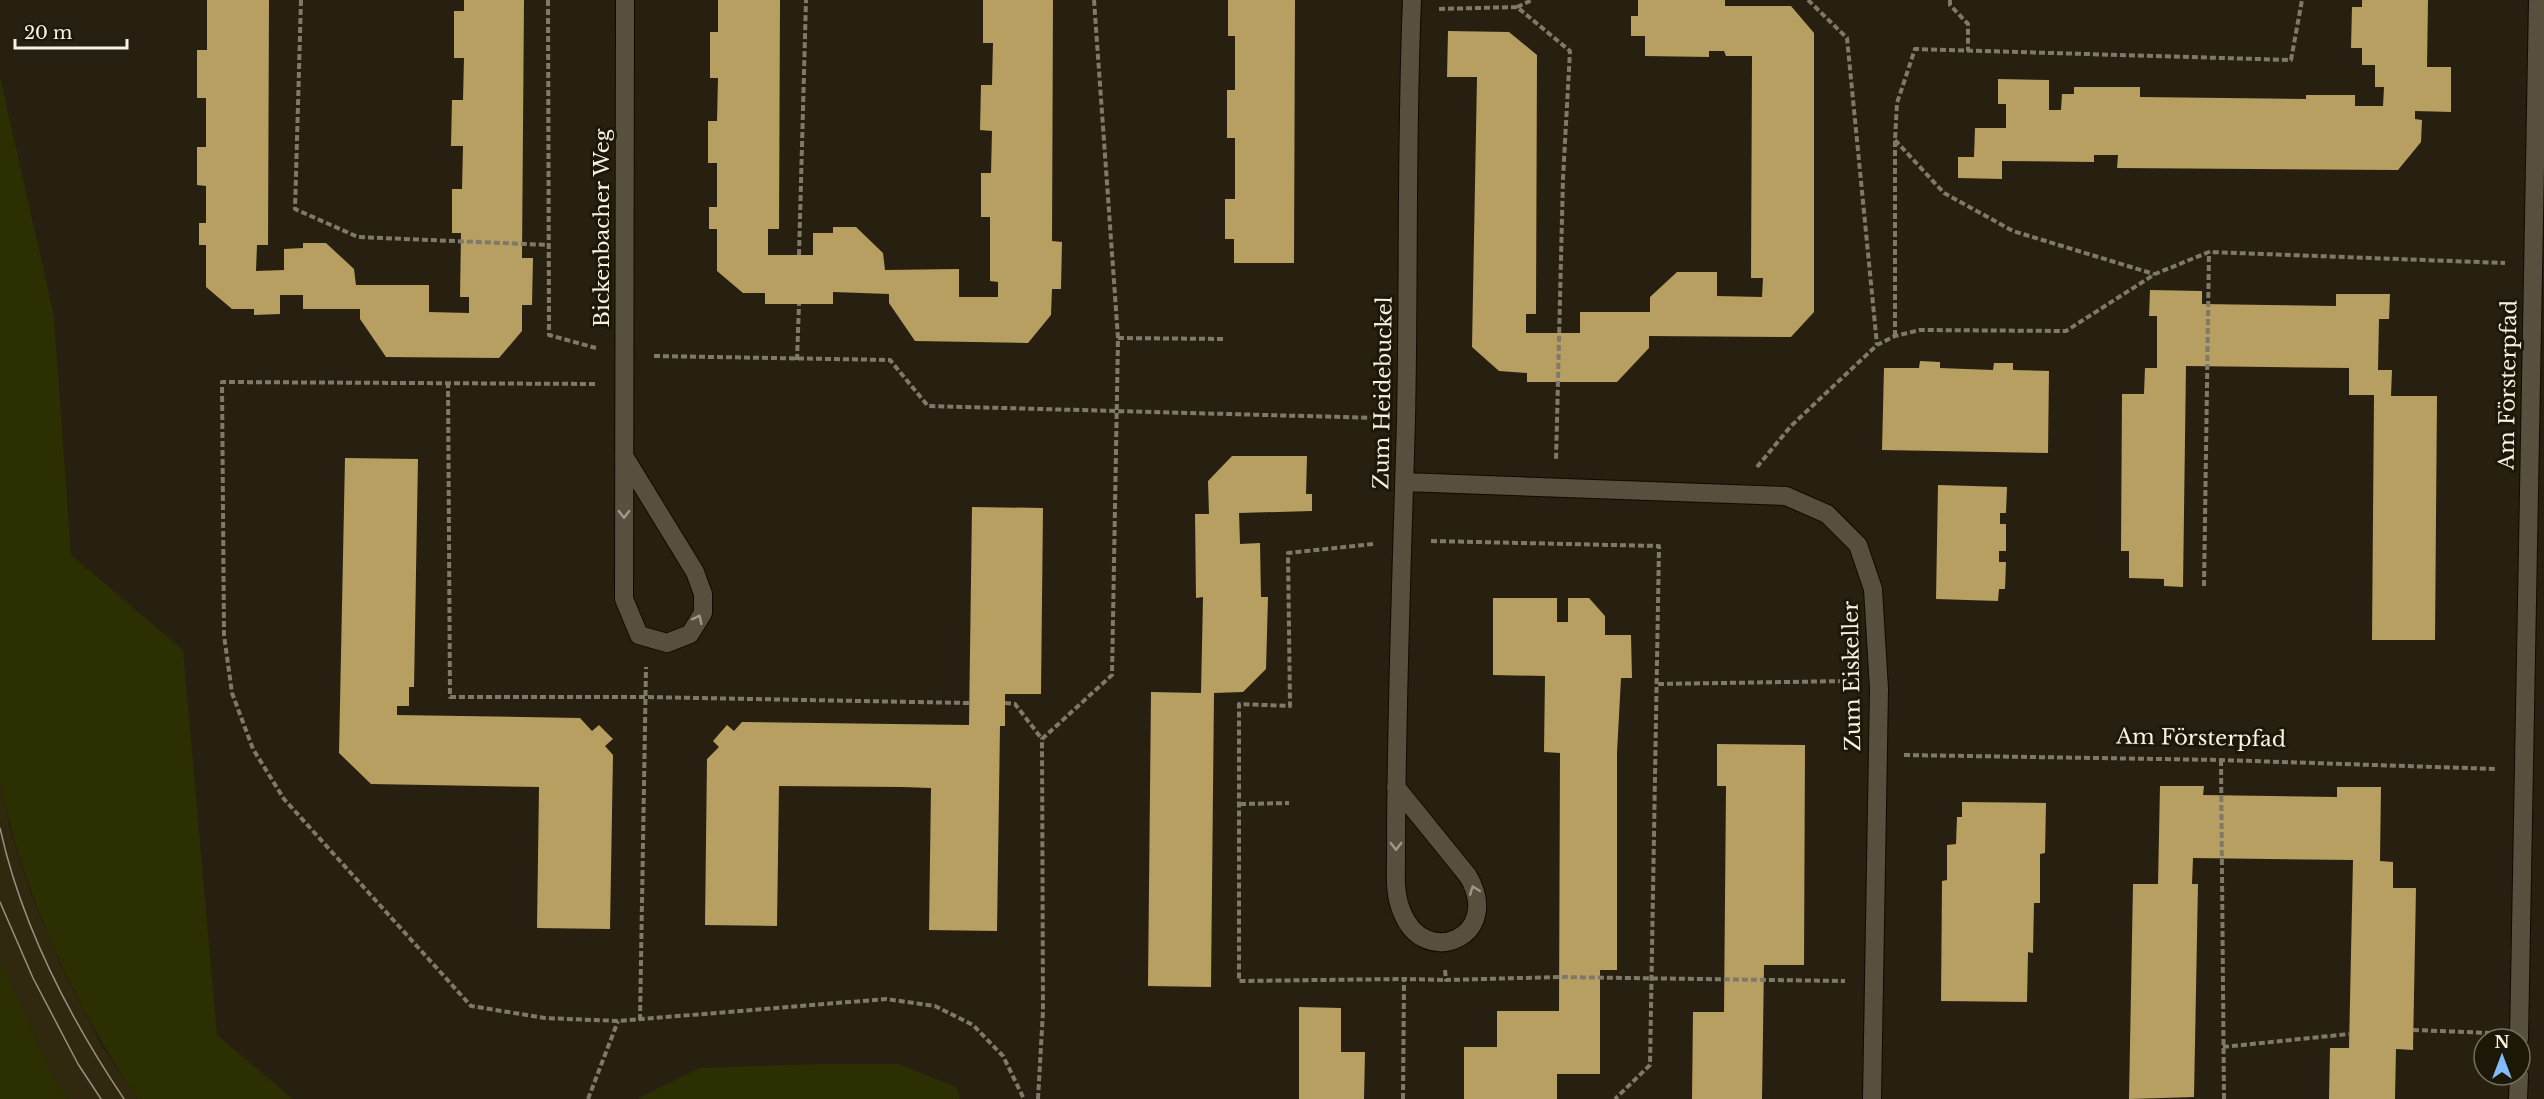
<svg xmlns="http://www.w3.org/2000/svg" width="2544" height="1099" font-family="'Libre Baskerville',serif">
	<rect width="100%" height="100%" fill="#272010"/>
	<path fill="#312810" d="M0,782L10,830L31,895L61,966L101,1045L137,1099H68L56,1082L15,995L0,960Z"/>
	<path fill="#2b2f01" d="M0,77L54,316L71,555L183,650L217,1035L293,1099H137C73,1001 24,897 0,782Z
		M0,960L56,1082L68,1099H0Z
		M820,1064H899L956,1087L960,1099H637L700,1068Z"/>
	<path fill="#b79e61" d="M207,0H269L268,245H257L256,271L284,270V249L303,248V243H326L354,269L356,285H429V312L469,313V297H460L461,233H452V189H462L463,146H451L452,100H463L464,58H454V11H464V0H524L522,258H533L532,305H522V331L499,358L386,357L360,319V309H303V295H280V314L254,315V309H232L206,287V245H199V223H206V186L197,185V147H206V98H197V50H207Z
		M718,0H780L779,229H768V255H813V233H833V227H856L883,253L885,270L959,269V297H998V282L990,281V217H981V173H991L992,131L980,130L981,85H992L993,43H983V0H1053L1052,241L1062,242L1061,289H1052L1051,315L1028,343L915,341L889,303V294L833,292V304H765V293H743L717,271V229H709V207H717V163H708V121H717L718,78H710V32H718Z
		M1228,0H1295L1294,263H1234V239H1225V199H1235V138H1227V90H1235V36H1228Z
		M1638,0H1725V6H1791L1814,33V312L1791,337L1649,336V348L1617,382H1527V373L1499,371L1472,347L1477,77H1447L1448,31L1509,32L1537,55L1536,314H1526V333H1580V312H1650V297L1677,272H1717V296L1762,297L1763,278H1751L1752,56H1726L1724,51H1709V57L1645,56V36H1631V16H1638Z
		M2362,0H2428L2427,67H2451V112L2415,111V119L2422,120L2421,142L2398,170L2117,168L2118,155H2094V162L2002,161V179L1958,178V157H1974L1975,128H2006V104H1998V79L2049,80V110H2061L2062,94H2074V87H2140V97L2306,99V95H2355V106H2383L2384,87H2375V65H2362V48H2351L2352,7H2362Z
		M2150,290L2202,291V304L2268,305L2336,306V294H2390L2389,319H2379L2378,370H2392L2391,396H2437L2435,640H2372L2374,395H2349V368L2186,366L2183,587L2164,586V579L2129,578V551H2121L2122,394H2144L2145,368H2157V316H2149Z
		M1920,361L1940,362V368L1993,370L1994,363H2013V370L2049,371L2048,453L1882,450L1884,368H1919Z
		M1232,456H1307L1306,494H1312V511L1239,513L1240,544L1260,543L1261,597H1268L1266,669L1243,692L1214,693L1211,987L1148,986L1151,692L1201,693L1203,597L1196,598L1195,514H1209L1208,481Z
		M345,458L418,459L414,687H409V706H397V715L580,718L592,731L599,725L613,739L605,746L613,755L610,929L537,928L539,787L371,784L339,753Z
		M1938,485L2007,487L2006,513H2000V524H2006V551H1999V562H2006L2005,589H1999L1998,601L1936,599Z
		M972,507L1043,508L1041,694H1005V726H1000L997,931L929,930L931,788L902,787L779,786L777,926L705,925L707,759L719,747L713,741L727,725L734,731L742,722L969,725Z
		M1493,598H1557V622H1568V598H1589L1605,616V635H1631L1632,678H1621L1617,753V970H1600V1074H1557V1099H1464V1047H1497V1011H1559L1560,753L1544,752L1545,676L1493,675Z
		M1717,744L1805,745L1804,965H1764L1762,1099H1692L1693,1012H1724L1726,786H1717Z
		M2160,786H2204L2203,795L2337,797V787H2381L2380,861L2393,862V888H2416L2413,1050L2396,1049L2395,1099H2329L2330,1048H2349L2353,860L2193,858L2192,884H2198L2194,1097L2129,1099L2133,884H2158Z
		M1962,802L2046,803L2045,853L2040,854V903H2034L2033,953L2028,952L2027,1002L1941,1001L1942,881L1947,880V845L1956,844L1957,817H1962Z
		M1299,1007L1341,1008V1052H1365L1364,1099H1299Z"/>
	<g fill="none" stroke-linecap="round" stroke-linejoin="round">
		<g stroke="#100a00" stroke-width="20">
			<path id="minor" d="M624,456L695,572L703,594V613L690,634L667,643L639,635L624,599L625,0
				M1404,482L1786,496L1827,514L1858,545L1873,589L1879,689L1872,1099
				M1396,787L1468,876C1504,937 1424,970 1402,912C1394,894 1396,874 1396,855C1396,710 1402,565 1406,419C1409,280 1406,140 1412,0
				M2519,1039L2538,0
				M2518,1099L2519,1075"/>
		</g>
		<path stroke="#7f796b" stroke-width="4" stroke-dasharray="6 3" stroke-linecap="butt" d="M301,0L295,209L358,237L548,245
			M548,0L549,335L596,348
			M1808,0L1847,38L1877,345
			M1950,0V5L1968,24V51
			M1517,7L1532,0
			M1439,9L1517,7L1570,51L1563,178L1556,461
			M1895,140L1944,193L2013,231L2154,274
			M799,255L806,0
			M1895,336V140L1897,103L1915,49L2291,60L2302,0
			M1118,338L1224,339
			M654,356L890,360L928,406L1378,418
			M797,360L799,304
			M448,382L450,697H644L969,703
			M595,384L222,382L224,635L232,693L253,749L284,799L471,1006L545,1018L618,1021L886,999L935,1006L973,1025L1003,1056L1024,1099
			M1757,467L1791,426L1877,345L1895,336L1920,330L2066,331L2155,274L2209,252L2505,263
			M1431,541L1659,546L1650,1065L1615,1099
			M1373,544L1288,553L1290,706L1239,704V981L1404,979
			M2204,586L2209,252
			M1658,684L1849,681
			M1005,703L1015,704L1042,739
			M1904,755L2221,760L2497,769
			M2221,760L2224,1099
			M1240,804L1289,803
			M1445,970L1446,980L1559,977L1845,981
			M640,1020L646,667
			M2413,1030L2491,1033
			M2223,1047L2349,1034
			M588,1099L618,1021
			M1038,1099L1043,1011L1042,739L1112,675L1118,338L1094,0
			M1403,1099L1404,979L1446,980"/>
		<use href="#minor" stroke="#58503e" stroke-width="18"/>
		<path stroke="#959082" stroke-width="1.5" d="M0,828C21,924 69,1017 124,1099
			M0,902L33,978L78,1064L101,1099"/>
	</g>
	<defs><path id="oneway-chevron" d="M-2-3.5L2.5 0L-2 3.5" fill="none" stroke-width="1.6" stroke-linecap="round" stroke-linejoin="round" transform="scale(1.5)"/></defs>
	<g stroke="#9f998a">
		<use href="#oneway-chevron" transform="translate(624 514) rotate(90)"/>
		<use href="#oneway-chevron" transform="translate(698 619) rotate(-63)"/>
		<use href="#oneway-chevron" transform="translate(1396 846) rotate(90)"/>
		<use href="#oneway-chevron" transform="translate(1474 890) rotate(-110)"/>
	</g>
	<g text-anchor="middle" stroke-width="6" stroke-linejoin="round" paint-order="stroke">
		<g font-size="21" fill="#f6f2e7" stroke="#1d1707">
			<text transform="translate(602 228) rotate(-90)" y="7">Bickenbacher Weg</text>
			<text transform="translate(2508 385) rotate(-89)" y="7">Am Försterpfad</text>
			<text transform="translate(1383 393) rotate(-89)" y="7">Zum Heidebuckel</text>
			<text transform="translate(1852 676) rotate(-91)" y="7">Zum Eiskeller</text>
			<text transform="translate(2201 738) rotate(1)" y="7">Am Försterpfad</text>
		</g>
	</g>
	<g transform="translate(2502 1057)"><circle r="28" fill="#1d1707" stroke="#746f61" stroke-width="1.5"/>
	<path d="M0-4.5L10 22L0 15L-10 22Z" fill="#82bcfa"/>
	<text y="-9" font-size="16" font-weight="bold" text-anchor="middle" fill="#f6f2e7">N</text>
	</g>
	<path d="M15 39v9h112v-9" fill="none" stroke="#f6f2e7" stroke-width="3"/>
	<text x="24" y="39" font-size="18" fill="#f6f2e7" stroke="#1d1707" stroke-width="4.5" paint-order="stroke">20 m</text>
</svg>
